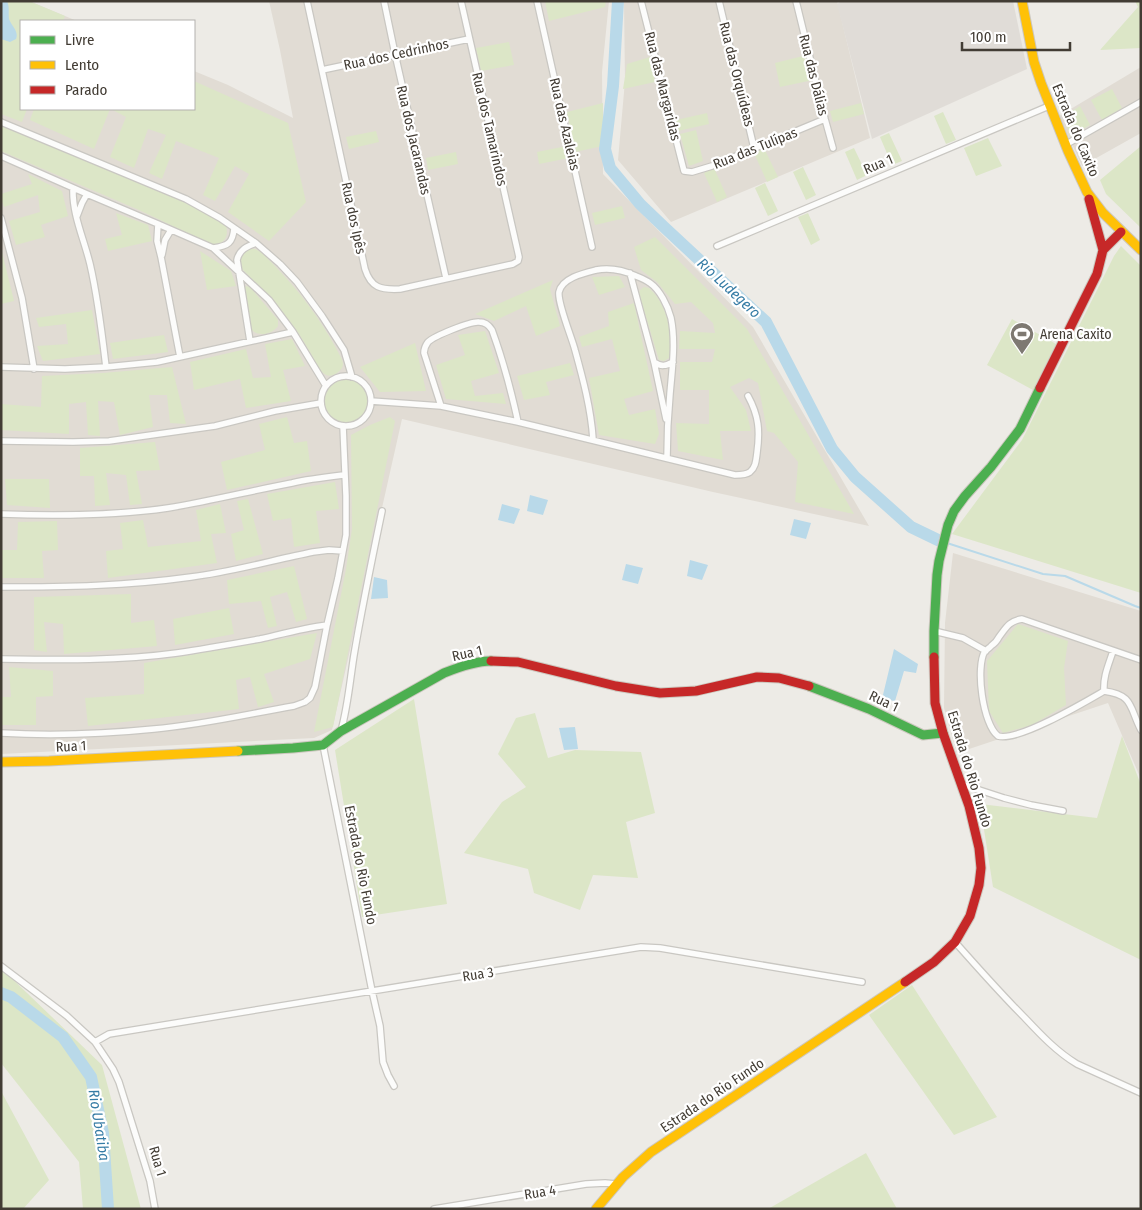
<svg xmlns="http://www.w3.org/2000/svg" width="1142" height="1210" font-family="'Fira Sans Condensed',sans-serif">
	<rect width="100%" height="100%" fill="#edebe6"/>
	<path fill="#e1dcd4" d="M1,1H29L77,21H21V109H194V71L228,85L293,118L280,50L269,1H609L602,72L603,174L753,327L869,526L713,492L402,419L332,730L314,738L1,754Z
		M624,1H837L870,138L671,222L618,160L625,81Z
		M1141,67V133L1082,166L1059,116Z
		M953,553L1141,611V779L1108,703L957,753L944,708L945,623Z"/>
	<path fill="#e0dcd7" d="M842,1H1013L1027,69L872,139L837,4Z"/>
	<path fill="#dce6c7" d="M1,1H29L65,16L63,21H21V109H27L22,122L1,114Z
		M545,1H606L605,7L549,21Z
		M1135,1H1141V48L1100,50L1138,7Z
		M509,42L514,65L481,71L476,48Z
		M807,55L813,80L780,87L775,63Z
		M650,57L655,82L623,89L627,64Z
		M194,81L288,123L306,202L269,241L228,212L249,174L235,166L215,201L203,195L219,158L176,141L162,179L149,173L166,135L148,129L134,168L110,157L126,117L111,109H194Z
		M1112,89L1122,108L1102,120L1091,100Z
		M603,103V146L575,152L567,112Z
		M861,103L864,114L833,122L830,111Z
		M1080,106L1090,125L1070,136L1064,116Z
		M34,109H110L94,149L30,120Z
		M943,112L956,140L946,144L934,116Z
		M707,113L709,124L678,131L676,120Z
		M1,125L184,202L197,208L226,226C229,237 224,244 213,245L139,210L1,151Z
		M696,130L703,161L689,166L680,134Z
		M376,131L379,142L349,149L346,137Z
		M889,133L902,161L892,165L880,137Z
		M988,138L1002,166L976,176L964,148Z
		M567,146L569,158L539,164L537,152Z
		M1141,146V228L1106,194L1100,180Z
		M764,148L778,177L767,182L754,153Z
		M854,148L867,175L857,180L845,152Z
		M456,152L458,164L428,170L426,158Z
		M803,167L816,195L806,200L793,172Z
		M714,168L727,197L717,202L704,173Z
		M28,174L62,191L68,216L41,225L45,237L16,245L9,221L40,212L38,195L4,207L1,199V194L32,184Z
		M765,183L778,211L768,216L755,188Z
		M622,206L625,218L595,225L592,213Z
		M116,213L148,225L152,241L108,251L105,239L122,235Z
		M808,213L820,240L811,245L798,217Z
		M655,237L747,329L854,514L795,502L798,462L774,433L767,431L758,383L749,378L730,387L746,410L751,431H720L723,460L678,451L676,423L709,424V390H680V362H712L715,349H679L680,331L715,333L713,323L691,302L675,304L657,282L641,270L634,247Z
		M1121,246L1141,266V593L952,534L1022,440L1114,256Z
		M1,248L14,301L1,304Z
		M250,249C253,249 254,248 257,250C262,252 267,258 271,262C297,288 320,318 337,350C339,354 343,360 343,364C343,368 340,371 337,373C323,383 317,363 311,354C293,321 268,295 242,269C238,260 241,253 250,249Z
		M200,251L231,271L236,286L207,290Z
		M619,276L625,287L599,295L592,277Z
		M553,280L550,289L560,326L536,336L526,306L494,321L475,314Z
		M246,286L250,287L278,320V326C272,335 255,338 250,327L244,288Z
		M644,287L649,288C668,305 673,334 669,358L664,361L659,360L639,294L640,290Z
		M634,303L653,391L624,399L629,415L655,409L659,434L655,444L599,435L589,378L620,371L612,339L582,347L579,337L609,326L608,312Z
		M92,310L100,354L43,361L37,346L68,344L66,324L39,327L36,318Z
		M1012,319L1056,344L1033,390L987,365Z
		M485,331L499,373L471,381L475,396L503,393L506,404L446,399L436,365L465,355L458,335Z
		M164,335L168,352L113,359L110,343Z
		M292,339L305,366L283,370L291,401L246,408L240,379L194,390L190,362L246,349L253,378L271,377L265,344Z
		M415,343L426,391L380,392L360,367Z
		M570,363L574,375L546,382L550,395L524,400L517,376Z
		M172,367L186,424L170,423L167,395H149L153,427L120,435L114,402L98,401L100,436L88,435L86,402L69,404V434L1,430V404L41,407L42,376L103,373Z
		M324 401a22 22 0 1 1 44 0a22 22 0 1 1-44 0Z
		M287,417L294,443L307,441L311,471L227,490L221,462L265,450L259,424Z
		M390,417L395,421L333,727L314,732L346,569L352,529L351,435L370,425Z
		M155,442L160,470L136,471L142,504L130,505L126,475L106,473L110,505L95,506L94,476H80V448Z
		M5,479H49L50,508L7,505Z
		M335,482L339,509L316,511L320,543L294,547L291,518L273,521L267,494Z
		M248,499L263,554L236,561L231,534L244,530L237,501Z
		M220,504L226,533L211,534L217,563L108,578L106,551L123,549L120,523L143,520L148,547L201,541L196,510Z
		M57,521L58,550L42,551L44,578H1V550H17L18,522Z
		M294,566L307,619L296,622L287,592L270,597L277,626L268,628L261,601L229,604L227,580Z
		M131,594V623L154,620L157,646L64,654L63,624L44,622L47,652L34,650V597Z
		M229,608L234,634L175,645L173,619Z
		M1018,624L1068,641L1064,668L1066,705L1032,725L1003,733L989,711L987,661Z
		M317,633L310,659L264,674L274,702L258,707L250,677L236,680L239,709L88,726L85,698L144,694V663Z
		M9,667L53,671V696L36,697V725H1V697H11Z
		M414,699L447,904L362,917L335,750Z
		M535,713L548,758L575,750L641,752L655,813L626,822L638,878L593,875L580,910L534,893L528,869L464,853L502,802L526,787L498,754L516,718Z
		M1122,736L1141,785V960L993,887L980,804L1097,818Z
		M1,968L102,1065L141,1209H83L79,1162L1,1063Z
		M912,985L997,1117L954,1135L869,1015Z
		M1,1091L49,1180L23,1209H1Z
		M866,1153L897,1209H768Z"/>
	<path fill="#b9d9e9" d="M1,1H7C10,8 8,12 9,19C12,27 19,31 16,39L10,42L1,39Z
		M530,495L548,500L543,515L527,511Z
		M502,504L520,509L514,524L498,520Z
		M794,519L811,523L806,539L790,535Z
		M690,560L708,565L702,580L687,576Z
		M626,564L643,568L638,584L622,580Z
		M374,577L387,580L388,598L371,599Z
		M894,649L918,664L916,673L904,671L895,701L882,699Z
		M575,727L578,749L564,750L559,728Z"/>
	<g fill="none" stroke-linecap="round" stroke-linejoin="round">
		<path stroke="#b9d9e9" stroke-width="2" d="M947,543L1043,574L1065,576L1135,606L1141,608"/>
		<path stroke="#b9d9e9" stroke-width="12" d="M618,1L613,86L605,149L610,168L640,204L664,227L766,322L832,449L855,477L911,527L940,541
			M1,993L11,997L63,1037L91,1077L103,1133L108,1209"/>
		<g stroke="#c9c7c2" stroke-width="8">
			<path id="street" d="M307,1L365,269C371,288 381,290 400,289L513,264L518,261L519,257L461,1
				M384,1L395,54L446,278
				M537,1L592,247
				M641,1L684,171L692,172L712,166L825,119
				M719,1L754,148
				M796,1L825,119L833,148
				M322,70L469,39
				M1,122L186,199L220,218L256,243L280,264L297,282L322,316L344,350L352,377
				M1065,145L1141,102
				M1,156L87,194L158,224L213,248L269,300L293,332L326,386
				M73,188C72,214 84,239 90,264C98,298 102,333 106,367
				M77,216L82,203L87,194
				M1,218L22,298L34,369
				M158,224L157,241L161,257L180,357
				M717,246L1049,106
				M213,248C228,246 233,243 234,228
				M162,255L165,240L171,230
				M630,273L654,362L666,419
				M250,341L237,260C239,250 247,246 256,243
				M654,362C661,367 666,366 673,362
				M1,367L65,369L106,367L157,362L293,332
				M321 401a25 25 0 1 1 50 0a25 25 0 1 1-50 0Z
				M371,401L441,406L518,422L735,475C740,475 746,475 750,472C756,467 756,460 757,453C760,431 759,416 748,396
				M441,406L424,353C424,349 425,346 428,342C434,336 471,321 479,322C485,322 489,325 492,330C503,360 511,390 518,422
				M593,439C591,409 583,379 575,350C572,338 557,302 559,292C562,278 584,273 596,270C611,267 623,270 636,276C641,278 646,280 650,283C660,290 668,306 671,318C676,342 672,370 670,394C668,415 667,437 667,458
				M1,441L73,442L109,441L137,437L215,426L275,411L321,403
				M1,514C57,516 113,516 168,508C210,501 250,491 292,483C309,479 327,477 344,475
				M1,587C65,587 127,586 191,577C232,572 273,560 313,552L329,550L343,551
				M934,631L963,638L986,651
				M1,659C60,660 119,661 177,653C204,649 232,644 260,639C282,634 304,628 327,625
				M1141,660L1022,619C1009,621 1006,628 999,637C997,641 994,644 991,646C991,647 986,650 985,651C975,667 983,725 998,736C1018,742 1085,702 1104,691C1134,695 1129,707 1141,730
				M1104,691C1103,676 1109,664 1113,651
				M341,731C348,706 350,680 354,655C362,607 372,559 382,511
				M1,733C52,736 104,734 154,729C201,725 248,714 294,706L305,702L310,698L315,687L327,625L338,578L346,535V496L343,426
				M323,745L372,991L380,1026L383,1062L388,1075L394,1086
				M961,784L1004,798L1031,805L1063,811
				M955,942C978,968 1001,994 1025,1018C1041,1035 1057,1052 1077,1064L1141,1093
				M1,966L67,1016L95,1042L113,1069L119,1082L140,1149L150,1181L155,1209
				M95,1042L109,1034L641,947L660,948L862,982
				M434,1209L586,1184L605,1183L616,1184"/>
		</g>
		<g stroke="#ccc7be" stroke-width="11">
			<path id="fast" d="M934,657V631L937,575L939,561L948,525L954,511L965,496L991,467L1020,429L1040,388
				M809,686L869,709L923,735L943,733
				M238,751L293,748L323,745L341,731L444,673C459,667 475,661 491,661"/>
		</g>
		<g stroke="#ccc7be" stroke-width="11">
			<path id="slow" d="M1022,1L1034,62L1041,83L1068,151L1087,192L1103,213L1141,250
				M1,762L49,761L238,751
				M596,1209L623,1177L651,1152L905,982"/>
		</g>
		<g stroke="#ccc7be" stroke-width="11">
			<path id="jam" d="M1089,199L1103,250
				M1040,388L1097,274L1103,250L1121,232
				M491,661L518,662L616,686L660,693L696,691L757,677L779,678L809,686
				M905,982L934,962L955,942L970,916L979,885L981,868L979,848L969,806L943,733L935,703L934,657"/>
		</g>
		<use href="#street" stroke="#fcfcfb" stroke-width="5.5"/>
		<use href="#fast" stroke="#4caf50" stroke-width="9"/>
		<use href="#slow" stroke="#ffc107" stroke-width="9"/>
		<use href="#jam" stroke="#c62828" stroke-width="9"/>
	</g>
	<defs>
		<g id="stadium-pin" transform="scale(1.25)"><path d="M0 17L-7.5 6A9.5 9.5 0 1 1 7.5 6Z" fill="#7e7972" stroke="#fff"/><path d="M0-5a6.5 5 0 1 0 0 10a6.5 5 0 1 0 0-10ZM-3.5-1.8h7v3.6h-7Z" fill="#fff"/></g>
	</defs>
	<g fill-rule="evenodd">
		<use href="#stadium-pin" x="1022" y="334"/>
	</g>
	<g text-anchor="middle" stroke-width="4.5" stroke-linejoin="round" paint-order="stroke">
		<g font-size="14" fill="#423c34" stroke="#fff">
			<text transform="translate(396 54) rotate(-12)" y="5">Rua dos Cedrinhos</text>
			<text transform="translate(737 74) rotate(76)" y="5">Rua das Orquídeas</text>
			<text transform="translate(814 75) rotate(76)" y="5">Rua das Dálias</text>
			<text transform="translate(663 86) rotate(76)" y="5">Rua das Margaridas</text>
			<text transform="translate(565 124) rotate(77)" y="5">Rua das Azaleias</text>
			<text transform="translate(490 129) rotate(77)" y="5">Rua dos Tamarindos</text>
			<text transform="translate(1076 130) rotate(67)" y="5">Estrada do Caxito</text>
			<text transform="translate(414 140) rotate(77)" y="5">Rua dos Jacarandas</text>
			<text transform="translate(755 148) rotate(-22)" y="5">Rua das Tulípas</text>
			<text transform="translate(878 164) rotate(-23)" y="5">Rua 1</text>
			<text transform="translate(354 218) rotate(78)" y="5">Rua dos Ipês</text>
			<text transform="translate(467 653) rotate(-13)" y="5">Rua 1</text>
			<text transform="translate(884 701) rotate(25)" y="5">Rua 1</text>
			<text transform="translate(71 746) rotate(-3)" y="5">Rua 1</text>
			<text transform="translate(970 769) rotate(73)" y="5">Estrada do Rio Fundo</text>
			<text transform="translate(361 865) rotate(79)" y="5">Estrada do Rio Fundo</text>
			<text transform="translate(478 974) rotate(-9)" y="5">Rua 3</text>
			<text transform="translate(712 1095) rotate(-34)" y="5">Estrada do Rio Fundo</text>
			<text transform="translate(158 1161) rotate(74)" y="5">Rua 1</text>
			<text transform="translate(540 1192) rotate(-9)" y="5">Rua 4</text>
		</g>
		<g font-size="14" fill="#423c34" stroke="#fff" text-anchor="start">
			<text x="1040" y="339">Arena Caxito</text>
		</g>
		<g font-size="15" font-style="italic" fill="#367ca5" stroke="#fff">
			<text transform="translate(729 288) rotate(43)" y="5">Rio Ludegero</text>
			<text transform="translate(99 1125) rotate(81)" y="5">Rio Ubatiba</text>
		</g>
	</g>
	<rect width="1142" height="1210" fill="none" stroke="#423c34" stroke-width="5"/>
	<rect x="20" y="20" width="175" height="90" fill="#ffffff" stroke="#b3b1ae"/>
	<rect x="30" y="36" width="25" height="8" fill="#4caf50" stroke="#b3b1ae"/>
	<text x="65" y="45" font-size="15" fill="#423c34">Livre</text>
	<rect x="30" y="61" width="25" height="8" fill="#ffc107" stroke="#b3b1ae"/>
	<text x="65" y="70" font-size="15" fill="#423c34">Lento</text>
	<rect x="30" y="86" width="25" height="8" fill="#c62828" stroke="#b3b1ae"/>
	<text x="65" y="95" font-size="15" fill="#423c34">Parado</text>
	<path d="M962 42v8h108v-8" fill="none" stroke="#423c34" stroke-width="2.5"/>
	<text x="970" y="42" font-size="15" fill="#423c34" stroke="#ffffff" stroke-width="4" paint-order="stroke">100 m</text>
</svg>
